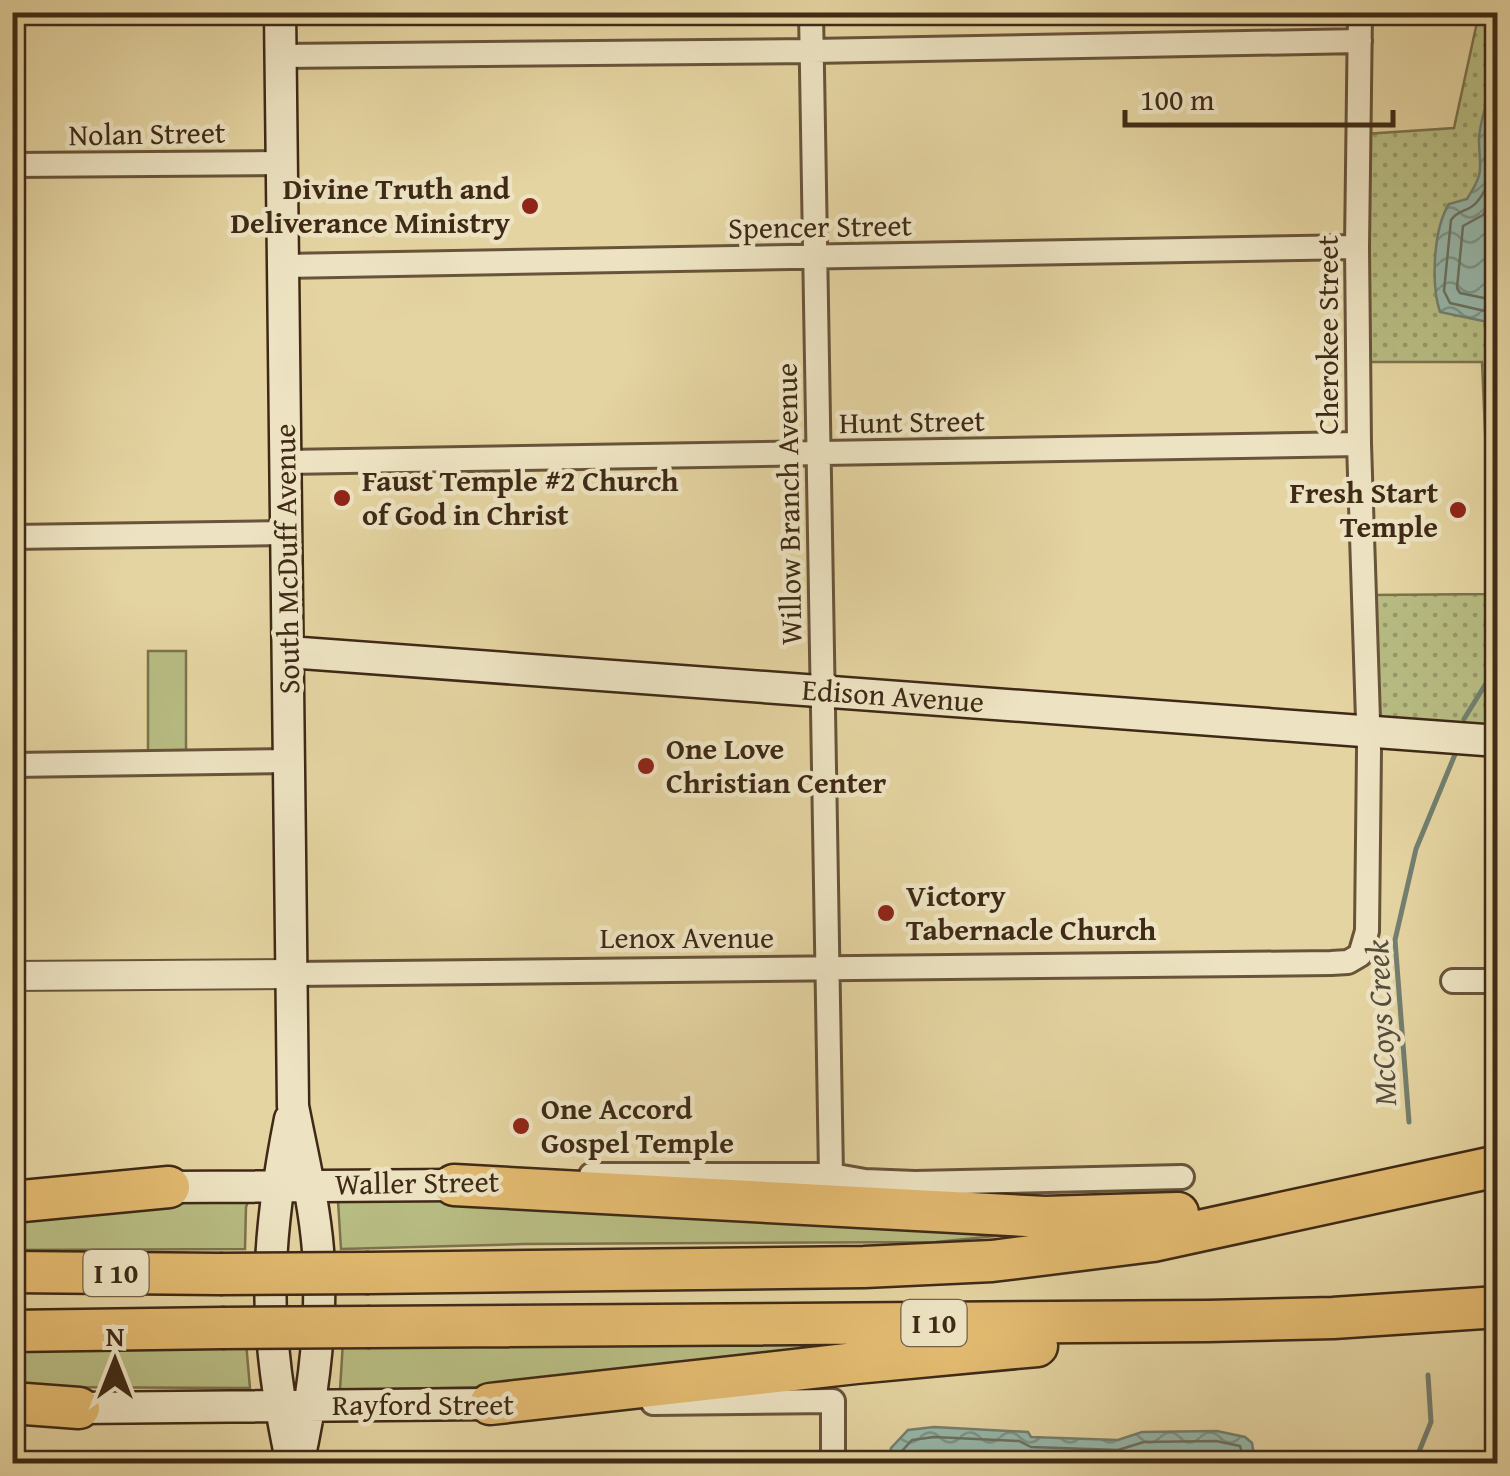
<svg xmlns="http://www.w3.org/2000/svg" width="1510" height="1476" font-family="'Gentium Book Plus',serif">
	<defs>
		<pattern id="park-dots" width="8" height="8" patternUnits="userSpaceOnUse" patternTransform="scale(2.5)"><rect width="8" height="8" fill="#b7bc82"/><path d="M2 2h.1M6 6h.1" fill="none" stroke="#969969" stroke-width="1.8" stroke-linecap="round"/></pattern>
		<pattern id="water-waves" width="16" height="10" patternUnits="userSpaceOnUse" patternTransform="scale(2.5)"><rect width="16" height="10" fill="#96b7aa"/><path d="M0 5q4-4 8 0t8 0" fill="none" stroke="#7c9589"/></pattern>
	</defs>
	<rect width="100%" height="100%" fill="#e4d4a1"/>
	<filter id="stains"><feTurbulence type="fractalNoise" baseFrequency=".002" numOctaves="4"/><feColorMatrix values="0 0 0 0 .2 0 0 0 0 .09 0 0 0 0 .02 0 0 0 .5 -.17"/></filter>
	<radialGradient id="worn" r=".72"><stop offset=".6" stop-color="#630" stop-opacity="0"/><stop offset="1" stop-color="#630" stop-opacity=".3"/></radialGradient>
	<path fill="#b7bc82" stroke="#7b734c" stroke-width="2.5" d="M148,651H186V774L148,775Z
		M249,1199L246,1207L245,1249L13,1250L12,1212L48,1208Z
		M529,1199L1095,1226L936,1242L524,1244L341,1249L338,1201Z
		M965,1332L529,1386L340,1390L343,1341Z
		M246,1342L250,1388L13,1387L12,1344Z"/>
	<path fill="url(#park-dots)" stroke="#7b734c" stroke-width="2.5" d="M1479,13H1497V730L1373,721L1370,595L1492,594L1482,362H1366L1365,134L1454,128Z"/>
	<path fill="url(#water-waves)" stroke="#737f6f" stroke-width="2.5" d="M1497,68V324L1440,312C1431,285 1433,229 1449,204L1467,199C1486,169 1479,170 1479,139C1480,116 1492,89 1497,68Z
		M934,1427L1028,1432L1031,1437L1118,1440L1142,1432L1217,1431L1245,1437L1252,1443L1255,1462L889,1463L891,1448L908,1430Z"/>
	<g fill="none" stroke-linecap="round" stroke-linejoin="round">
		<path stroke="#6a7060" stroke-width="2.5" d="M1498,107C1495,117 1490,129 1490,140C1490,165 1495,180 1477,202C1469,212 1458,209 1451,220L1444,291L1450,303L1498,314
			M1498,193L1483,215L1463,226L1457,288L1460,293L1498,301
			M899,1464L901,1452L912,1440L934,1437L1019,1441L1031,1447L1118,1450L1144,1442L1216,1441L1240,1446L1245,1464
			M912,1464L919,1451H988L1014,1453L1030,1460L1117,1462L1147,1454L1229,1455L1232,1464"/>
		<path stroke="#737f6f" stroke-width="5" d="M1464,719L1498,664
			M1409,1122L1395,940L1416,849L1456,752
			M1414,1464L1431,1422L1428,1375"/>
		<g stroke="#68543a" stroke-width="28">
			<path id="minor" d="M811,12L831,1175
				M280,56L812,51L1360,41
				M12,165L282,163
				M283,266L1357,247
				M286,462L1359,444
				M12,537L285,533
				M12,765L290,761
				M292,974L1331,963L1348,962L1360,955L1367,931L1369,750L1359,444L1357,247L1360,12
				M1453,981H1498
				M591,1175H831L865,1181L915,1183L1182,1177
				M653,1403L833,1401V1464"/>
		</g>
		<g stroke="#68543a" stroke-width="32">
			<path id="tertiary" d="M12,976L292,974"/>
		</g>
		<g stroke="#3f2a17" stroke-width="35">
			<path id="secondary" d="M280,12L293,1106C302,1153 314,1201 318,1250C323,1323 314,1393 298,1464
				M288,652L1498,741
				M290,1119C264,1250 263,1332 292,1464
				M169,1187L454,1185
				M79,1408L490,1404"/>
		</g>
		<g stroke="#3f2a17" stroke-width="45">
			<path id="motorway" d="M454,1185L1045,1217L1178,1213
				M12,1202L169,1187
				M12,1272L220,1274
				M369,1273L864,1267L992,1261L1153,1241L1498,1166
				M370,1327L1208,1321L1333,1318L1498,1307
				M12,1331L222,1328
				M12,1403L79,1408
				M490,1404L856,1363L1037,1346"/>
		</g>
		<use href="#minor" stroke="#ede3c2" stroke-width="22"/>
		<use href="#tertiary" stroke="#ede3c2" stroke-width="28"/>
		<use href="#secondary" stroke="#ede3c2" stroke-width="30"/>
		<use href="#motorway" stroke="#e2ba70" stroke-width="40"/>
		<g stroke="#3f2a17" stroke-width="45" stroke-linecap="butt">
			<path id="motorway-bridge" d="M220,1274L369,1273
				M222,1328L370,1327"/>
		</g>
		<use href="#motorway-bridge" stroke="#e2ba70" stroke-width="40"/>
	</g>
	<g fill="#8f2418" stroke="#ede3c2" stroke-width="4">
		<circle cx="530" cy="206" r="10"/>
		<circle cx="342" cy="498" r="10"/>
		<circle cx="1458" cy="510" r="10"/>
		<circle cx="646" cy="766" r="10"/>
		<circle cx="886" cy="913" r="10"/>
		<circle cx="521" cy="1126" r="10"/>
	</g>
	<g text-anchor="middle" stroke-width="9" stroke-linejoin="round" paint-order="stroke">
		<g fill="#ede3c2" stroke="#73624a" stroke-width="2.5">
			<rect x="83.5" y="1250" width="65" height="46" rx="8"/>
			<rect x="901.5" y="1300" width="65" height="46" rx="8"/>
		</g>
		<g font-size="28" font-weight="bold" fill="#3f2a17">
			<text x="116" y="1283">I 10</text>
			<text x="934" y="1333">I 10</text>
		</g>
		<g font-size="30" fill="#3f2a17" stroke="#ede3c2">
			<text transform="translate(147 134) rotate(-1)" y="10">Nolan Street</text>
			<text transform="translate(820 227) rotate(-1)" y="10">Spencer Street</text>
			<text transform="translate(1328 335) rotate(-90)" y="10">Cherokee Street</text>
			<text transform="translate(912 422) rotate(-1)" y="10">Hunt Street</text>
			<text transform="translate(789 504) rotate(-91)" y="10">Willow Branch Avenue</text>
			<text transform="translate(287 559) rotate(-91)" y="10">South McDuff Avenue</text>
			<text transform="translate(893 696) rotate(4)" y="10">Edison Avenue</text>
			<text x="687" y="948">Lenox Avenue</text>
			<text transform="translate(417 1183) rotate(-1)" y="10">Waller Street</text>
			<text x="423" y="1415">Rayford Street</text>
		</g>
		<g font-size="30" font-weight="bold" fill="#3f2a17" stroke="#ede3c2" text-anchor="start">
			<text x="510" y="199" text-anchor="end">Divine Truth and<tspan x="510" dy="34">Deliverance Ministry</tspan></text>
			<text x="362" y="491">Faust Temple #2 Church<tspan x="362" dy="34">of God in Christ</tspan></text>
			<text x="1438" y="503" text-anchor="end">Fresh Start<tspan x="1438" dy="34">Temple</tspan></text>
			<text x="666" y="759">One Love<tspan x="666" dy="34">Christian Center</tspan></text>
			<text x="906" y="906">Victory<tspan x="906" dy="34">Tabernacle Church</tspan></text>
			<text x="541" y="1119">One Accord<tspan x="541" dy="34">Gospel Temple</tspan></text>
		</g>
		<g font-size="32" font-style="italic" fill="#554d3c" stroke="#ede3c2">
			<text transform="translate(1381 1023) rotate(-93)" y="11">McCoys Creek</text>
		</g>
	</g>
	<rect width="1510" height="1476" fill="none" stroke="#e4d4a1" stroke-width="50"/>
	<rect x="15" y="15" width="1480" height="1446" fill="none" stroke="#3f2a17" stroke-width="5"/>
	<rect x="25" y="25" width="1460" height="1426" fill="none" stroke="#3f2a17" stroke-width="2.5"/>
	<g transform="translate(115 1361)" stroke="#ede3c2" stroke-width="8" paint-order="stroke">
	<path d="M0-8L18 38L0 25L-18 38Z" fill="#3f2a17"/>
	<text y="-15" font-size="28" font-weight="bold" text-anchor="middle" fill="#3f2a17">N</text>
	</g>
	<path d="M1125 110v15h268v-15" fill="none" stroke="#3f2a17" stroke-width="5"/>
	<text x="1140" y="110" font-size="30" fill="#3f2a17" stroke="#ede3c2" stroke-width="8" paint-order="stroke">100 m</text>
	<rect width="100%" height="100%" filter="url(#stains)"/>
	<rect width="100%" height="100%" fill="url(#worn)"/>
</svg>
